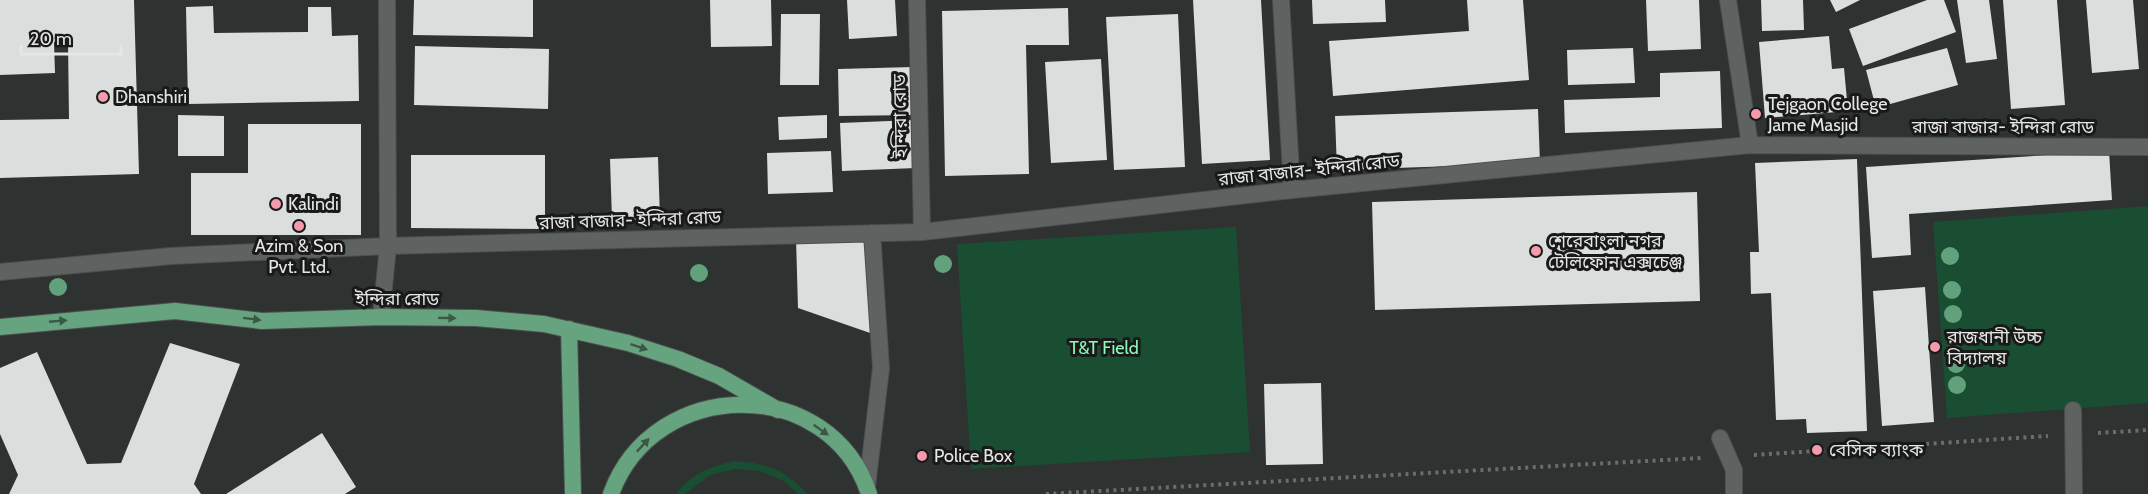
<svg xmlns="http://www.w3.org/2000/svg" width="2148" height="494" font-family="Cabin,'Noto Sans Bengali',sans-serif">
	<rect width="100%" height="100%" fill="#2e3230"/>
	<path fill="#194e32" d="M2148,206V403L1947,418L1933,222Z
		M1236,227L1250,452L971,469L957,244Z
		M734,461C771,464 782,469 808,494H798L784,481L760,471L735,469L710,475L685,494H676C692,473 710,467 734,461Z"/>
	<path fill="#dadedc" d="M0,0H134L139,174L0,178V120L69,119L68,42H54L55,73L0,75Z
		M414,0H533V37L413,35Z
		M710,0H771L772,46L711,47Z
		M847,0H895L897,36L849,39Z
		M1193,0H1261L1270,160L1202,164Z
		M1312,0H1385L1386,22L1313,24Z
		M1467,0H1523L1529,80L1333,96L1329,41L1469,31Z
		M1646,0H1699L1701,49L1648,51Z
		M1761,0H1803L1804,30L1762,31Z
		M1830,0H1860L1836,12Z
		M1927,0H1944L1956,32L1863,66L1849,29Z
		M1957,0H1989L1997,59L1966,63Z
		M2003,0H2057L2065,105L2011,109Z
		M2086,0H2133L2139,69L2092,73Z
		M213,6L214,33L308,32V7H331L332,36L358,35L359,101L188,104L186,7Z
		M1068,8L1069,45H1026L1029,174L945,176L942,11Z
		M781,14H820L819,85H780Z
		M1178,14L1185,167L1114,170L1106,17Z
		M1829,36L1832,69L1844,68L1848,111L1765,118L1759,42Z
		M415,46L549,49L548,109L414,105Z
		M1633,48L1635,83L1568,85L1567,50Z
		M1947,48L1958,85L1876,108L1866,70Z
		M1101,59L1107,160L1051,163L1045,62Z
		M913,67L914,115L839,116L838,69Z
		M1720,71L1722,128L1565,133L1564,100L1660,97V73Z
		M1538,109L1540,163L1337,170L1335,116Z
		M178,115L224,116V156H178Z
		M827,115V138L779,140L778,117Z
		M914,120L916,168L842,171L840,123Z
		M248,124H361V235H191V173H248Z
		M831,151L833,192L768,194L767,153Z
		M2109,151L2112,200L1909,214L1911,255L1872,258L1866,167Z
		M411,155H545V229L411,228Z
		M658,157L660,219L612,220L610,159Z
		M1857,159L1867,431L1807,433L1806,419L1776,420L1771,293L1751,294L1750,252H1759L1755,163Z
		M1697,192L1700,301L1375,310L1372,202Z
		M874,237L873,334L798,308L796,238Z
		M1925,287L1934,422L1882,426L1873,291Z
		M170,343L240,364L194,484L201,494H9L18,475L0,434V368L37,352L87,464L121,463Z
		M1321,383L1323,464L1266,465L1264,384Z
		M322,433L356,487L345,494H226Z"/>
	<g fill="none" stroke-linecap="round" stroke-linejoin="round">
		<g stroke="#4d4f4d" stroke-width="18">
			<path id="service" d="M2073,410L2074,494
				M1720,438L1734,470V494"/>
		</g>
		<g stroke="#4d4f4d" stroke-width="18">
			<path id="minor" d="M917,0L922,232
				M1281,0L1292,190
				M1750,145L2148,147
				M0,272L171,256L388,246L922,232L1292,190L1750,145L1728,0
				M381,317L388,246L387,0
				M867,487L881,368L872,233"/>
		</g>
		<g stroke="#4d4f4d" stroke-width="18">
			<path id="trunk" d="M0,327L175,311L262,321L381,317L476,318L544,324L628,343L678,359L719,376L778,410
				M569,329L573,494
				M611,494C654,376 830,374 869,494"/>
		</g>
		<path stroke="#6a6d6b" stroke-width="4" stroke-dasharray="3 4.5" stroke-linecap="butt" d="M2098,433L2148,430
			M1754,455L2048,436
			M1046,494L1701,458"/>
		<use href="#service" stroke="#5e6260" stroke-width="16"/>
		<use href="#minor" stroke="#5e6260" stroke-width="16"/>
		<use href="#trunk" stroke="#66a37f" stroke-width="16"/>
	</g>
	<g fill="#61a17c">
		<circle cx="1950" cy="256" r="9"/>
		<circle cx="943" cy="264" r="9"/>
		<circle cx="699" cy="273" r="9"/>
		<circle cx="58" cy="287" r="9"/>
		<circle cx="1952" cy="290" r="9"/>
		<circle cx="1953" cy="314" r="9"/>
		<circle cx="1955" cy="339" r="9"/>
		<circle cx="1956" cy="364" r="9"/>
		<circle cx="1957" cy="385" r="9"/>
	</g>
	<defs><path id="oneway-solid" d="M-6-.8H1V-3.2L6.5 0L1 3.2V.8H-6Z" transform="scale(1.5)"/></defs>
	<g fill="#3b5746">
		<use href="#oneway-solid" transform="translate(447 318) rotate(1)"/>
		<use href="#oneway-solid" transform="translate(252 319) rotate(7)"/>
		<use href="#oneway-solid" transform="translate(58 321) rotate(-5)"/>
		<use href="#oneway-solid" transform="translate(639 347) rotate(18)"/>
		<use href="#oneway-solid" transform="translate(821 430) rotate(35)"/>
		<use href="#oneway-solid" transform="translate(643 445) rotate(-47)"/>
	</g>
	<g fill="#f39aac" stroke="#181918" stroke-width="2">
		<circle cx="103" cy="97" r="6"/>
		<circle cx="1756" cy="114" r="6"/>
		<circle cx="276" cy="204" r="6"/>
		<circle cx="299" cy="226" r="6"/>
		<circle cx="1536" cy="251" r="6"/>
		<circle cx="1935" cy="347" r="6"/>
		<circle cx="1817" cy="450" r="6"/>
		<circle cx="922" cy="456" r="6"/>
	</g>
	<g text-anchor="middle" stroke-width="6" stroke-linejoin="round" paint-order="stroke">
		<g font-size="18" fill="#e5e7e5" stroke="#181918" text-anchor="start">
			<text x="115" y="103">Dhanshiri</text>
			<text x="1768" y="110">Tejgaon College<tspan x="1768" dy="21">Jame Masjid</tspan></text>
			<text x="288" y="210">Kalindi</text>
			<text x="1548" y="247">শেরেবাংলা নগর<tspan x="1548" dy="21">টেলিফোন এক্সচেঞ্জ</tspan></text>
			<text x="299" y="252" text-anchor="middle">Azim &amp; Son<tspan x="299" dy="21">Pvt. Ltd.</tspan></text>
			<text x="1947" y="343">রাজধানী উচ্চ<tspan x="1947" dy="21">বিদ্যালয়</tspan></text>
			<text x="1829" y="456">বেসিক ব্যাংক</text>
			<text x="934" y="462">Police Box</text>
		</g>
		<g font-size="18" fill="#e5e7e5" stroke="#181918">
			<text transform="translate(900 116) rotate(-91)" y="6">ইন্দিরা রোড</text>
			<text x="2003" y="133">রাজা বাজার- ইন্দিরা রোড</text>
			<text transform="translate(1309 170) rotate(-6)" y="6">রাজা বাজার- ইন্দিরা রোড</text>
			<text transform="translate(630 220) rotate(-2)" y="6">রাজা বাজার- ইন্দিরা রোড</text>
			<text x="397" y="305">ইন্দিরা রোড</text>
		</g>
		<g font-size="18" fill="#8bfbba" stroke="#181918">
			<text x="1104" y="354">T&amp;T Field</text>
		</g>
	</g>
	<path d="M21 45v9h100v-9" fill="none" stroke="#e5e7e5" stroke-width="3"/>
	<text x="30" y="45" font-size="18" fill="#e5e7e5" stroke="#181918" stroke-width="4.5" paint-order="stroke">20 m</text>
</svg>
